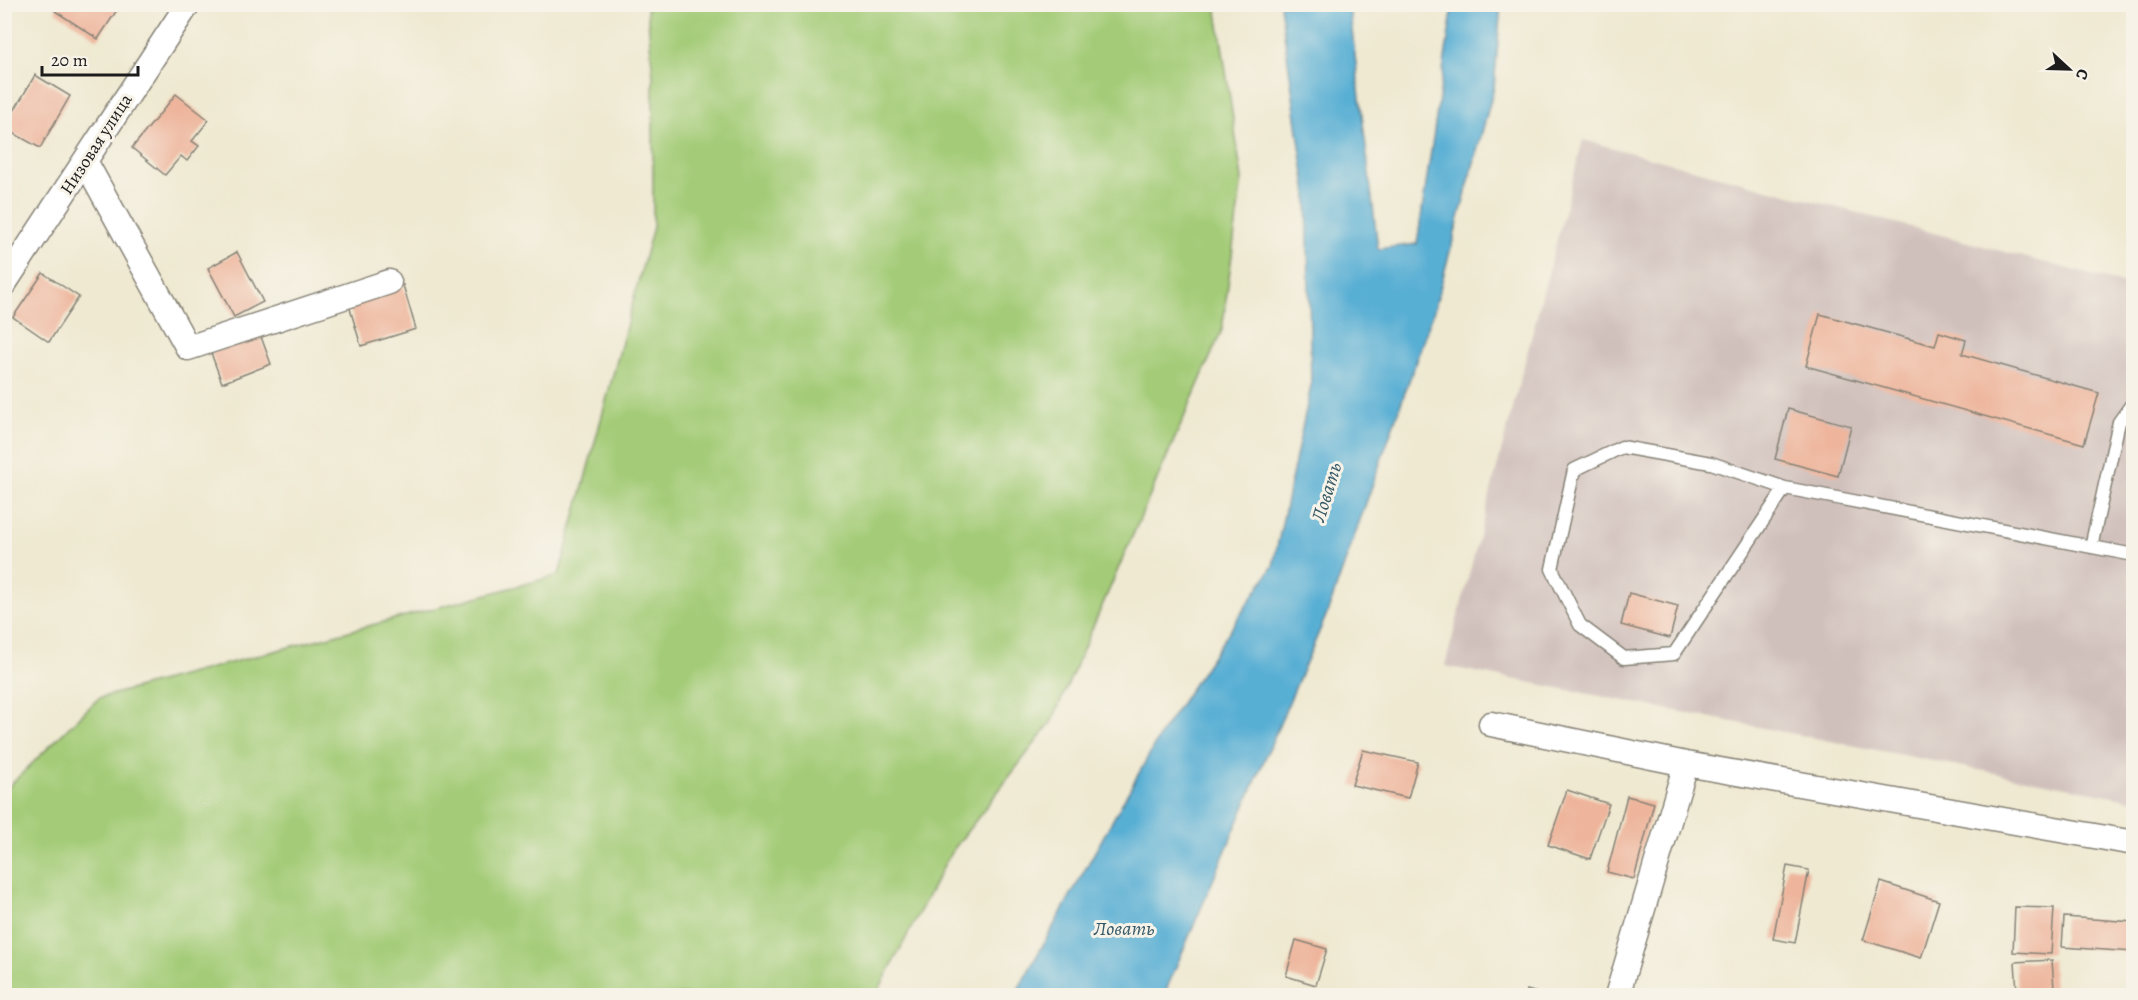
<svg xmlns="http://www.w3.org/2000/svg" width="2138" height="1000" font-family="Alegreya,serif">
	<rect width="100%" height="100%" fill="#f7f3e8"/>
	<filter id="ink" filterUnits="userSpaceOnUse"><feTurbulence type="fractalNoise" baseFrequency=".0167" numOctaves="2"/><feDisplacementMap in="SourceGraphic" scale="12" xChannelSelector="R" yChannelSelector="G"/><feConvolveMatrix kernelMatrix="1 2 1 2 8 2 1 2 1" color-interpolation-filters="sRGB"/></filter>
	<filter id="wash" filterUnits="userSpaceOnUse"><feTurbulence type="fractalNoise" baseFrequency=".008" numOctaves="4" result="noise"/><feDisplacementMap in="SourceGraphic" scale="24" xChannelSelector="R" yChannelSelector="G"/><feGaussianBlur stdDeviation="1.35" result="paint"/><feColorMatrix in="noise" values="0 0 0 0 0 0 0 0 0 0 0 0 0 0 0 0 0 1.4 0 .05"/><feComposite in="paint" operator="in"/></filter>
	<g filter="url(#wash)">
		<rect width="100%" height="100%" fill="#efe9d1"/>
		<path fill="#d0c0bc" d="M1583,140L2133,286V800L1445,666Z"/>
		<path fill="#a4cc78" stroke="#60744a" stroke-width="1.5" d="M652,4L1216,5L1242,179L1222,330L1052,721L950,854L876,995H5V790L99,698L559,575L653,227V76L647,9Z"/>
		<path fill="#58afd4" stroke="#3a6678" stroke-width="1.5" d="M1280,5H1349L1378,249L1417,244L1453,5H1501L1494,88L1435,307L1328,611L1164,995H1015L1163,730L1273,566L1311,386L1307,195Z"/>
		<g id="blocks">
			<path fill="#eeb59c" d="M59,4H121L98,39L55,11Z
				M35,75L70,96L40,148L4,128Z
				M176,94L209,120L192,141L199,146L187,161L181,156L165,175L132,148Z
				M237,252L263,302L234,317L208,268Z
				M43,273L79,297L49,342L13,317Z
				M403,285L416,329L361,346L348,302Z
				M1820,314L1935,346L1939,332L1966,340L1962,354L2099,393L2084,444L1806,366Z
				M260,334L271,364L222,383L211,353Z
				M1788,409L1851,426L1838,476L1775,459Z
				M1629,593L1678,606L1670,638L1621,625Z
				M1363,750L1418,762L1408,798L1352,785Z
				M1567,790L1609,804L1590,859L1548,845Z
				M1627,796L1654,803L1634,879L1607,872Z
				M1787,866L1809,870L1795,943L1773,939Z
				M1881,882L1939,901L1921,958L1863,940Z
				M2015,907L2054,908L2051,954L2013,952Z
				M2064,917L2134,922V952L2062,947Z
				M1296,940L1327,949L1316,985L1286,976Z
				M2052,960L2054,989L2017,991L2015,962Z
				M1527,990L1545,995L1544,996H1525Z"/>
		</g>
	</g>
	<g filter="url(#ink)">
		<use href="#blocks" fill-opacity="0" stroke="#868276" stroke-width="1.5"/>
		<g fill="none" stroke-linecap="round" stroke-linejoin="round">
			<g stroke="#868276" stroke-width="15">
				<path id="lane" d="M1785,488L1674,654L1624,658L1580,625L1552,569L1574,470L1622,447L1711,463L1785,488L2134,555
					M2091,547L2119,422L2134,401"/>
			</g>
			<g stroke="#868276" stroke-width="27">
				<path id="street" d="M85,161L188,348L389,282
					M4,284L188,4
					M1491,724L1686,764L2134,843
					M1617,996L1686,764"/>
			</g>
			<use href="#lane" stroke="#fff" stroke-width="12"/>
			<use href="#street" stroke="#fff" stroke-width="24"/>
		</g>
	</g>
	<g text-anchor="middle" stroke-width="6" stroke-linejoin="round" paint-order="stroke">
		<g font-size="18" fill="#1c1c1c" stroke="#f7f3e8">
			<text transform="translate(96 144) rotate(-57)" y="6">Низовая улица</text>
		</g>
		<g font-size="20" font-style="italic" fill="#345766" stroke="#f7f3e8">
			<text transform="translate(1326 492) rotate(-73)" y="7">Ловать</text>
			<text x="1124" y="935">Ловать</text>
		</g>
	</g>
	<rect width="2138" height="1000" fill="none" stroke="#f7f3e8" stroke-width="24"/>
	<g transform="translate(2069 69) rotate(112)" stroke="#f7f3e8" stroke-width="4.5" paint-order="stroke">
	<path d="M0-4.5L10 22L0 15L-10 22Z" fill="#1c1c1c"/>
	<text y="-9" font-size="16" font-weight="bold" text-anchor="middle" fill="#1c1c1c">С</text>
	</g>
	<path d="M42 66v9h96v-9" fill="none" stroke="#1c1c1c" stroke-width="3"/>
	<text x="51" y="66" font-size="18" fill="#1c1c1c" stroke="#f7f3e8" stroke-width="4.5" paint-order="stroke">20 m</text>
</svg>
